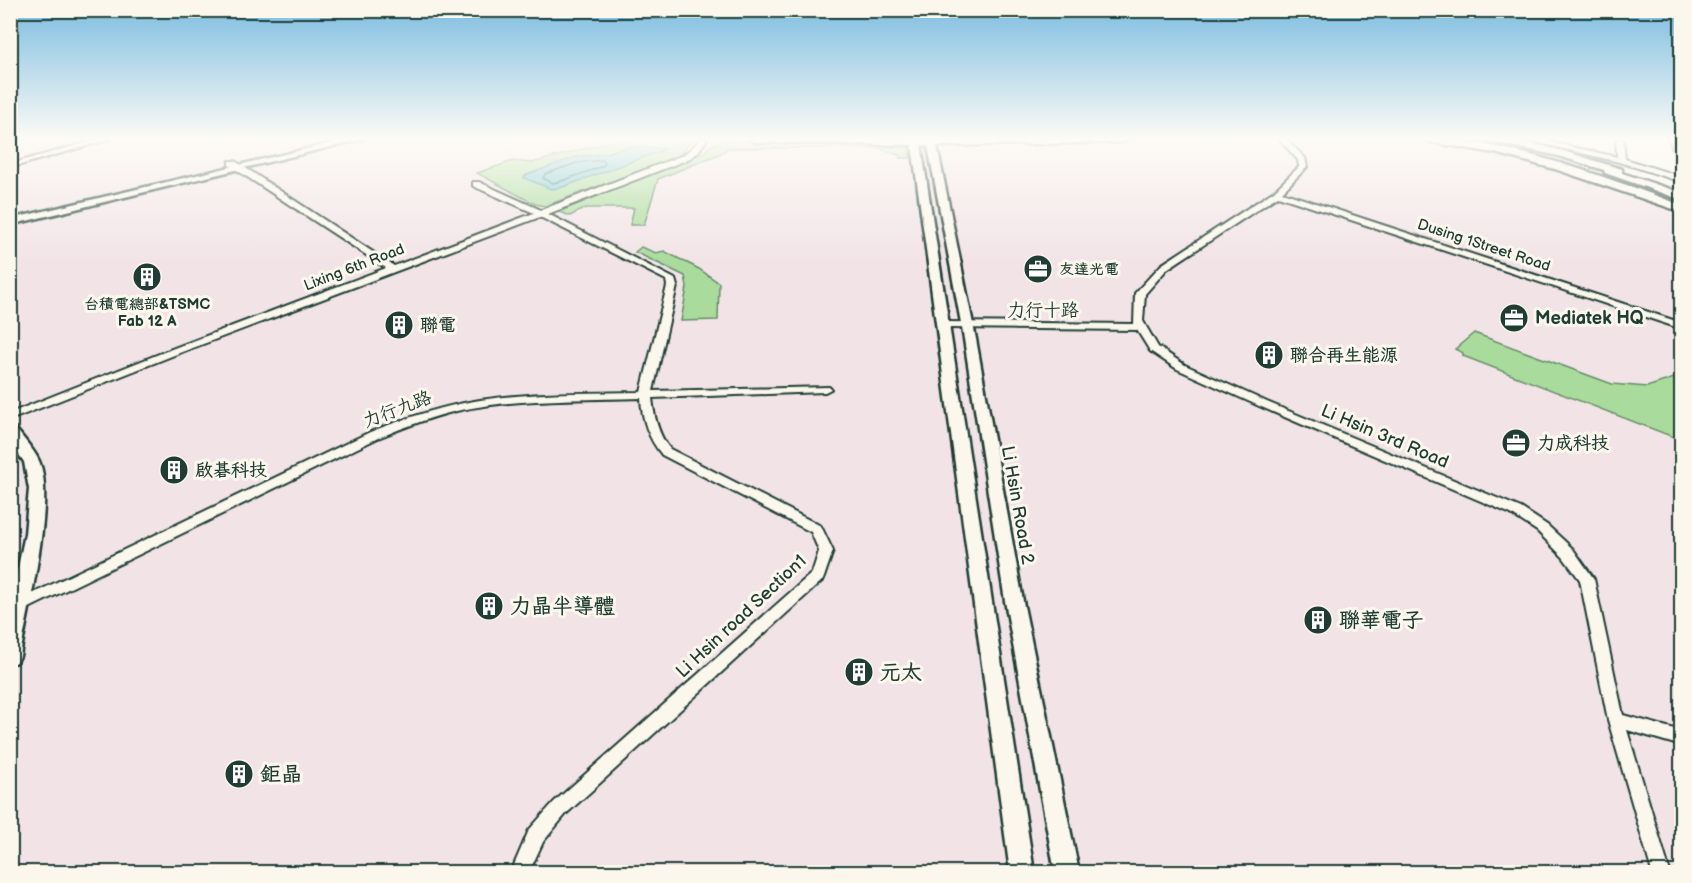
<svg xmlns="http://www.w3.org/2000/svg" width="1692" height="883" font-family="'Balsamiq Sans','LXGW WenKai TC',sans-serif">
	<rect width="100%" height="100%" fill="#fbf7ec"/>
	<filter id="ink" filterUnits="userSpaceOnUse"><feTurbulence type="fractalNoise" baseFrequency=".0167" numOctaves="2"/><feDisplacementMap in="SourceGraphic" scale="12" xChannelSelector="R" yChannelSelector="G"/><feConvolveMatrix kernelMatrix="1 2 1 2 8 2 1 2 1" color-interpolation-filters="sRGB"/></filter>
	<g filter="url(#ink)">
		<path fill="#f2e3e7" d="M11,139H1504L1563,150L1681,190V872H11Z"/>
		<path fill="#a9db9c" stroke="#648c68" stroke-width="1.5" d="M620,139H677L691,142L677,157L545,206L535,204L477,173L513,161L532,163Z
			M725,140L900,144L909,148L910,158H900L899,155L879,148H729L719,154L658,179L644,225H630L634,208H586L570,216L559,212L703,153L713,144Z
			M641,247L656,253L664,251L699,269L719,283L718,320L681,321L687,287L685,276L635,252Z
			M1474,333L1612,384L1647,387L1677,377L1681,379V440L1463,356V353L1455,349Z"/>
		<path fill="#79c9d4" stroke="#559194" stroke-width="1.5" d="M632,146L666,149L560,188L551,189L524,178L526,175L576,157L602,154Z"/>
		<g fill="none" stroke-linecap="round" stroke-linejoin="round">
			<path stroke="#437574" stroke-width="1.5" d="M602,160L605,163L603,166L559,182L552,183L543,178L545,174L577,163Z"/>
			<g stroke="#1f3d34" stroke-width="4">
				<path id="minor" d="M100,139H111L10,168V164Z
					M700,139H707L698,152L689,159L548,214L675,279L677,286L653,391L829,387L831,389L825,392L652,398C654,416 658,435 670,449L821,526L833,551L823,580L566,814L543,842L529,872H511L529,830L554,802L812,573L819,551L811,532L662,455C648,438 642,419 641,398C581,400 520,398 461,410C433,416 405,427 378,438L23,611L18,613L13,611L11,607L13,603L370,432C406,418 442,406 480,400C533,392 588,393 641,392L667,286L666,280L540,217L182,352L10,420V413L174,348L386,268L229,165V161H235L394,266L534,213L473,186V182H479L541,210L683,155L692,148Z
					M1279,139H1286L1305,158L1307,167L1282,192L1682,323V329L1278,196L1167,269L1145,294L1143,321L1158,347L1185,365L1267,402L1521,508L1547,525L1573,549L1594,579L1623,715L1682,731V746L1627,730L1670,872H1652L1608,720L1580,580L1563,557L1537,531L1511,514L1259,406L1177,369L1150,351L1137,330L945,328L940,325L945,322L1134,324L1135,293L1161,265L1274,191L1299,167L1298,160Z
					M1524,139H1536L1617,157L1616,139H1623L1625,159L1682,177V182L1619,162Z
					M1670,139H1677L1682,156V173L1678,171Z"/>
			</g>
			<g stroke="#1f3d34" stroke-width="5">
				<path id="tertiary" d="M349,139H363L10,225V219Z
					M751,139H1127L1123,142L937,146L976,339L1023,601L1079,872H1055L1005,601L964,339L928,146L921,145L1034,872H1010L912,145L755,142Z
					M1426,139C1505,139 1607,178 1682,205V212L1555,169L1495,153L1430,142Z
					M1488,139C1533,139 1579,156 1622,169V173L1682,193V200L1605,173L1604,170L1559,156L1489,141Z
					M10,427L15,428C23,438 34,450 39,461C56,498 27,613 20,656L17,662L10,664V605L25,534L29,489L24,462L10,442Z"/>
			</g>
			<use href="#minor" fill="#fbf7ec" fill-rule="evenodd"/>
			<use href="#tertiary" fill="#fbf7ec" fill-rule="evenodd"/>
		</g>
	</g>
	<linearGradient id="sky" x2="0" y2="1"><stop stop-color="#7bbce0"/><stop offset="0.53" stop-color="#fdfbf6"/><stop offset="1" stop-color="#fdfbf6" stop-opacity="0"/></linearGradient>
	<rect width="1692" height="262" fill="url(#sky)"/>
	<defs>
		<g id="office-disc" transform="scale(1.5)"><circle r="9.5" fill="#1f3d34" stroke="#fbf7ec"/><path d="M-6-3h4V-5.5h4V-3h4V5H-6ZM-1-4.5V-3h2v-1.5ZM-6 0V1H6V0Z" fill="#fff"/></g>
		<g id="building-disc" transform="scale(1.5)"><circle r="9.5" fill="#1f3d34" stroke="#fbf7ec"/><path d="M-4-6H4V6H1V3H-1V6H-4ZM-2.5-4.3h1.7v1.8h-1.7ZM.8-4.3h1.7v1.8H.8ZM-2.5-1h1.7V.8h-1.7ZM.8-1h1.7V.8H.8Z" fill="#fff"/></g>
	</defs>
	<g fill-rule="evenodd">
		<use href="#office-disc" x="1038" y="269"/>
		<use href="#building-disc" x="147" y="277"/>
		<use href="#office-disc" x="1514" y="318"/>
		<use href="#building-disc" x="399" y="325"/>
		<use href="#building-disc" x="1269" y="355"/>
		<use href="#office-disc" x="1516" y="443"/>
		<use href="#building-disc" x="174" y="470"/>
		<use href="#building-disc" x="489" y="606"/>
		<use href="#building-disc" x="1318" y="620"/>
		<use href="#building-disc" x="859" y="672"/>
		<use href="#building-disc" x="239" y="774"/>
	</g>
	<g text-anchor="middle" stroke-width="6" stroke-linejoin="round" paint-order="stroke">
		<g font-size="15" fill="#1f3d34" stroke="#fbf7ec">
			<text transform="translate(1484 245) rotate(18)" y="5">Dusing 1Street Road</text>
			<text transform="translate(354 267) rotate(-21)" y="5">Lixing 6th Road</text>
		</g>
		<g font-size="15" font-weight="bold" fill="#1f3d34" stroke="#fbf7ec" text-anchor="start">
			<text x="1059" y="274">友達光電</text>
			<text x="147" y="309" text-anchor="middle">台積電總部&amp;TSMC<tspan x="147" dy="17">Fab 12 A</tspan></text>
		</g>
		<g font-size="18" fill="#1f3d34" stroke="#fbf7ec">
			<text x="1043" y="316">力行十路</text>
			<text transform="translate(397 409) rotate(-21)" y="6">力行九路</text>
			<text transform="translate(1385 436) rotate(23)" y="6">Li Hsin 3rd Road</text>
			<text transform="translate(1018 505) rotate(80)" y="6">Li Hsin Road 2</text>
			<text transform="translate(741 616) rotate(-43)" y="6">Li Hsin road Section1</text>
		</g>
		<g font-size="18" font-weight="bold" fill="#1f3d34" stroke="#fbf7ec" text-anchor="start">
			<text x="1535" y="324">Mediatek HQ</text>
			<text x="420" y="331">聯電</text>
			<text x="1290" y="361">聯合再生能源</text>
			<text x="1537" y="449">力成科技</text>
			<text x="195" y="476">啟碁科技</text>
		</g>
		<g font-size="21" font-weight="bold" fill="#1f3d34" stroke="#fbf7ec" text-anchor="start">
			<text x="510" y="613">力晶半導體</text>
			<text x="1339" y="627">聯華電子</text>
			<text x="880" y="679">元太</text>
			<text x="260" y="781">鉅晶</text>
		</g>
	</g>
	<rect width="1692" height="883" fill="none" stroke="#fbf7ec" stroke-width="36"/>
	<rect x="18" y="18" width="1656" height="847" fill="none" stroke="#1f3d34" stroke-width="2" filter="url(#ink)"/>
</svg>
